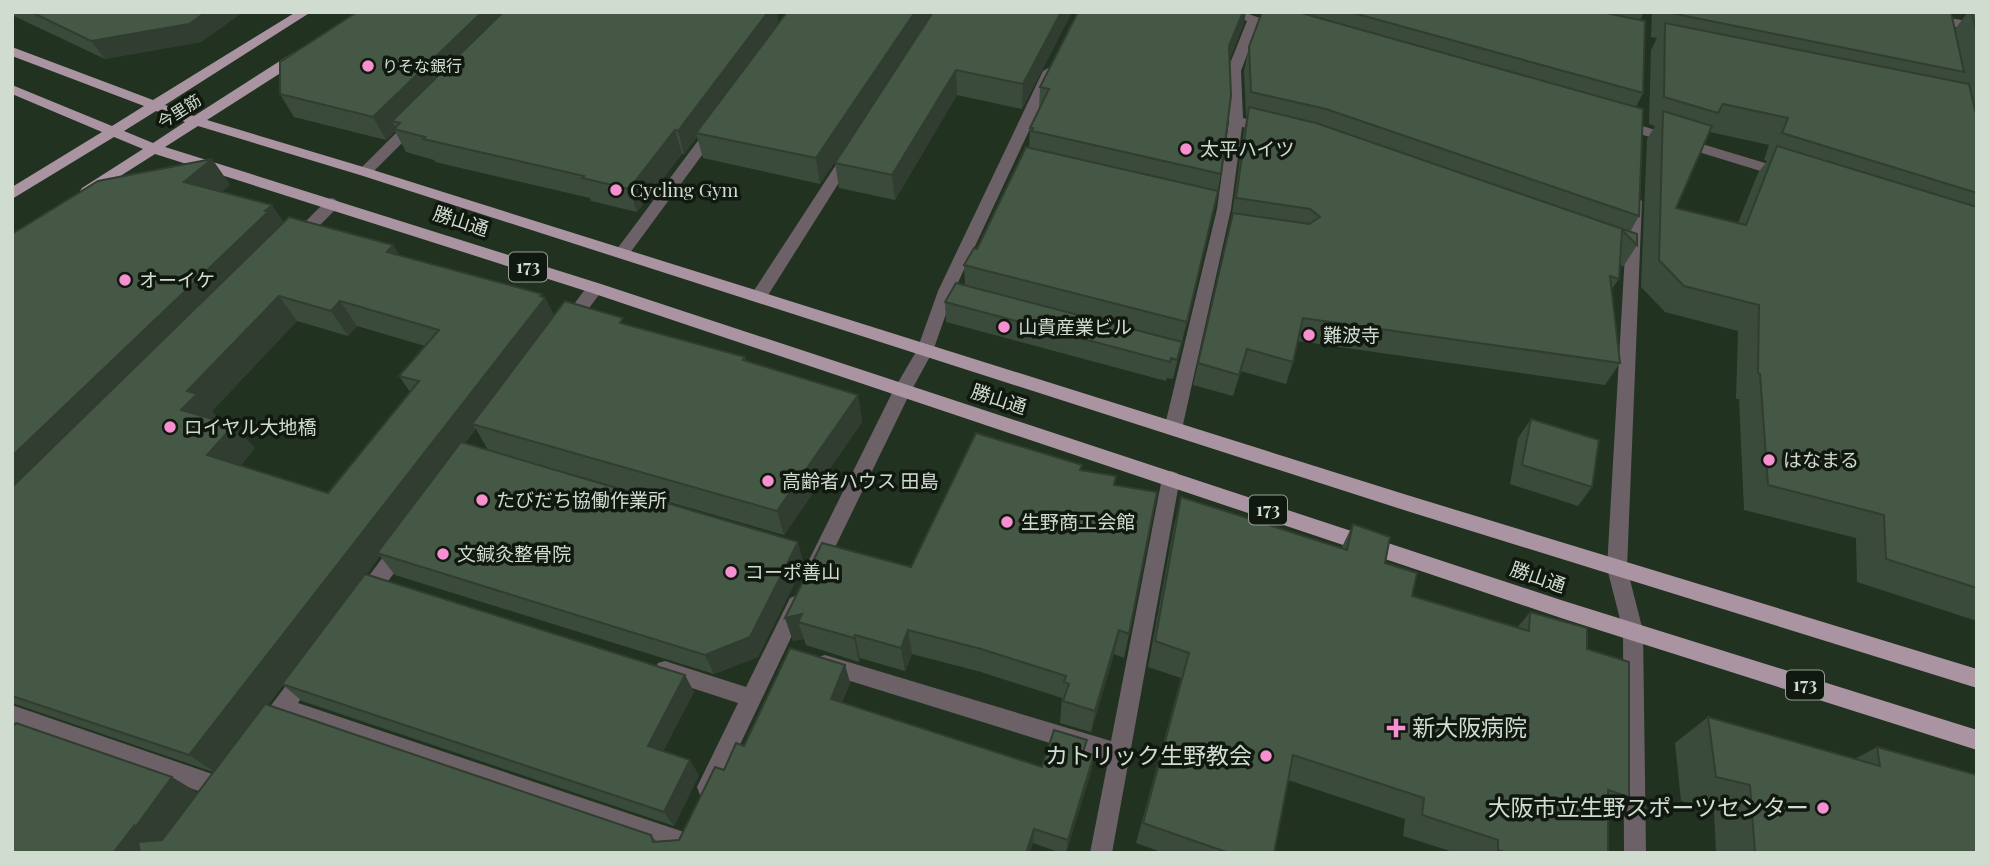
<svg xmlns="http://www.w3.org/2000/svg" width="1989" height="865" font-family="'Playfair Display','Noto Sans JP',serif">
	<rect width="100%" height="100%" fill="#213221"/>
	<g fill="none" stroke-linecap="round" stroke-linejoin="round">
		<path fill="#6c6167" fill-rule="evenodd" d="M333,198L340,203L338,207L301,244H291L288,240L291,236L328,199Z"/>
		<path fill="#6c6167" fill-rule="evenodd" d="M1223,12H1243L1285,27L1279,31L1258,25L1241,71L1243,118L1272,125L1274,128L1267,132L1242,127L1231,209L1182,429L1179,434H1167L1164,429L1217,209L1229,121L1227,71L1247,21Z
			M1892,12H1919L1977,23V31L1898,16Z
			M1050,67L1057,71L954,291L933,351L910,393L824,570L817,572L810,570L807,564L810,558L893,391L917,350L938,291L1043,71Z
			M414,119L421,123L419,126L370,175H360L358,172L360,169L409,120Z
			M1619,119L1788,170L1790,173L1783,178L1614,126L1612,123Z
			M714,125L721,129L719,132L627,257H617L614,253L617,249L709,126Z
			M850,149L857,154L765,300H753L751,296L753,292L845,151Z
			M1635,196L1642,201L1627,568L1643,631L1646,853H1624L1623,631L1607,568L1628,201Z
			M595,282L603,288L601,292L575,327H563L561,323L563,319L589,284Z
			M1171,471L1177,473L1180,478L1112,853H1090L1108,761L818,671L815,664L818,657L825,655L1111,741L1162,478L1165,473Z
			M402,539L409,541L411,547L409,553L371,604L364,607L357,604L354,598L357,592L395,541Z
			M797,595L804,598L807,604L716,795L708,798L700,795L697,787L738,703L658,677L655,670L658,663L665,661L746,687L790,598Z
			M307,665L314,667L317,674L298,703L681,831L689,834L692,842L689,850L680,853L286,718L274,734L267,737L260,734L257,727L260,720L300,667Z
			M12,705L221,777L229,780L232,788L229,796L221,799L12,725Z"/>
		<path fill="#aa94a1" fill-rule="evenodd" d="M296,12H311L165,105L194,116L294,52H304V58L207,120L370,169L1407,495L1977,669V688L1407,511L360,175L198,126L165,147L601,284L1564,601L1977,730V750L1564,619L589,292L155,154L92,194H82L80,191L82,188L143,149L114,137L12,199V187L102,132L12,94V85L112,126L144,106L12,56V47L153,100ZM156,111L185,122L153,143L124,131Z"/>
	</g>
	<path fill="#3b4b3b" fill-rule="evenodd" d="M12,12H243L201,42L105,59L14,16Z
		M357,12H777L778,23L1072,12L1022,109L957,95L895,200L839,188L835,163L919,34L820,184L703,158L697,137L684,154H682L637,212L591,201L590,198L435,162L434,160L406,152L395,131L386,140L294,117L280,94Z
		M1255,12H1644L1640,20L1643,93L1636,107L1639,216L1630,232L1637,245L1623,267L1620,264L1619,279L1611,290L1620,363L1605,385L1298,341L1293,362L1286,384L1241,371L1233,396L1193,385L1231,221L1244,130L1247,116H1246L1244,71L1249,47L1261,14Z
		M1652,12H1951L1955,29L1968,12H1977V621L1857,582L1856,538L1744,510L1739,399H1736L1738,331L1665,312L1641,287L1647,139L1655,126L1649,124L1651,50L1657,38L1651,37ZM1710,132L1769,145L1764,160L1767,161L1758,173L1738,223L1676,208Z
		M1244,23L1230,58L1221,174L1213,214L1173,379L1167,378L1166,381L946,322L945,302L965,285L964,265L977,249L1029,148L1030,128L1039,109L1040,87Z
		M212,159L230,185L221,192L284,223L393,245L399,255L545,298L554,316L625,324L745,357L746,361L858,395L862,422L784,535L488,450L476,429L465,443L804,564L758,657L714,674L395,575L380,556L366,575L694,692L663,751L699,775L674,826L302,701L283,685L268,705L651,835L656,841L679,840L724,770L744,746L845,665L850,683L842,702L1042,767L1085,752L1094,755L1091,772L1066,853H1061L1033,843L12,853L13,726L198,793L213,772L12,703V234ZM297,321L348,336L357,326L425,346L399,376L410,392L328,493L240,466L255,448L217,420L218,418L212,411Z
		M1531,419L1592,487L1578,506L1510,484L1518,438Z
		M1081,470L1114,485L1129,634L1124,658L1114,654L1091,732L1060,723L1062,698L981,672L912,654L905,671L860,658L859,662L806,645L804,639L793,641L785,618L911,567Z
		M1181,497L1341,549L1353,524L1412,596L1517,628L1530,612L1587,649L1629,797L1608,813V853H1456L1403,836L1405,819L1288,780L1274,853H1164L1136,843L1181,678L1148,667L1174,526Z
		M1708,717L1855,759L1877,747L1977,853H1716L1714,809L1681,801L1675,743Z"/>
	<path fill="#303d30" d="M206,12H243L201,42L105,59L91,41Z
		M482,12H515L400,123L392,121L396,129H394L395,131L386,140L373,117Z
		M768,12H777L779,26L696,133L697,137L684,154L678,131Z
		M915,12H933L820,184L816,158Z
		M1061,12H1072L1022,109L1023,84Z
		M1243,12H1246L1244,23L1224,71L1229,46Z
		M956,70L957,95L895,200L892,175Z
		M675,130L682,154L637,212L629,189Z
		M212,159L230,185L203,207L184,182Z
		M1218,191L1213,214L1182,344L1187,322Z
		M272,205L289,230L12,506V456Z
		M393,245L408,270L387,252Z
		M542,294L544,299L545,298L557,322L472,424L476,429L381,554L377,553L380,556L216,773L189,755Z
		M279,296L297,321L212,411L218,418L203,433L181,410L187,391Z
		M340,301L357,326L348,336L331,311Z
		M1247,349L1241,371L1233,396L1239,375Z
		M858,395L862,422L784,535L777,511Z
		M234,425L255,448L229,478L207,455Z
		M798,542L804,564L758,657L714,674L705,655Z
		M802,614L798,622L804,639L793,641L785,618Z
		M908,630L912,654L905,671L901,648Z
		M1119,630L1114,654L1091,732L1095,711Z
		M855,635L860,658L859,662L854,638Z
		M845,665L850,683L836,716L831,699Z
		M685,675L694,692L658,761L648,746Z
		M1094,755L1091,772L1066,853L1068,840Z
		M690,760L699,775L674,826L664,812Z
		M172,777L200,794L156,853H113Z
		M1034,829L1033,843L1030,853H1026Z"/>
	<path fill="#455745" stroke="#303d30" stroke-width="2" fill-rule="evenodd" d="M31,12H206L189,24L91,41Z
		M357,12H482L373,117L280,94V62Z
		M503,12H768L678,131L675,130L629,189L582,178L584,176L423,139L425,137L394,129L400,123L392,121Z
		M787,12H915L816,158L696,133Z
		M933,12H1061L1023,84L956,70L892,175L835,163Z
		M1078,12H1243L1229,46L1231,96L1221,174L1032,131L1033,128H1030L1049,89L1040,87Z
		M1262,12H1298L1643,109L1639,216L1326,109L1251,92L1249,47Z
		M1350,12H1601L1645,21L1643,93Z
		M1666,12H1951L1964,72Z
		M1972,12H1977V35Z
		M1665,23L1969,84L1977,118V193L1782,133L1788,118L1723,104L1718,113L1664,97Z
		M1249,107L1316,123L1637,234V245L1622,230L1619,279L1610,276L1620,363L1303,318L1293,362L1247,349L1239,375L1198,363L1233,213L1309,224L1320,217L1310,209L1236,198Z
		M1663,111L1712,126L1676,208L1746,225L1777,146L1977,207V588L1886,559L1884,515L1768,485L1760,374L1758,373L1759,305L1684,286L1659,260Z
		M1026,147L1218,191L1187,322L964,265L974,248L977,249Z
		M212,159L184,182L272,205L265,211L268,212L12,456V234L98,181Z
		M289,217L393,245L387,252L542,294L540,296L545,298L189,755L12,696V487ZM279,296L331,311L340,301L439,330L399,376L419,381L328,493L207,455L234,425L181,410L197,394L187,391Z
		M956,283L1182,342L1177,360L1171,358L1170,362L945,302Z
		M565,301L623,318L620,323L745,357L743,360L858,395L777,511L472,424Z
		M1531,419L1599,440L1592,487L1522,465Z
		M976,433L1082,465L1080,470L1116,476L1114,485L1157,492L1129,634L1119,630L1095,711L1063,701L1069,684L1064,682L1066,676L981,649L908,630L901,648L855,635L854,638L798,622L802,614L785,618L822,543L911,567Z
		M461,442L798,542L750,637L705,655L377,553Z
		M1181,497L1347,550L1353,524L1390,537L1385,563L1417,573L1412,596L1529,631L1530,612L1587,628V649L1629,662V797L1608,790V853H1507L1498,850V840L1422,815L1424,798L1293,755L1274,853H1229L1143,823L1189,653L1155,641Z
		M365,574L685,675L648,746L690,760L664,812L282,684Z
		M790,648L845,665L831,699L1042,767L1054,730L1087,740L1083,752L1094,755L1068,840L1034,829L1026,853H140L138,842L162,840L265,704L651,835L653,842L679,840L715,767L724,770L736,743L744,746Z
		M1708,717L1880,766L1877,747L1977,775V853H1755L1750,785L1716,777Z
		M16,723L172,777L134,829V826L113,853H12V727Z"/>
	<g fill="#f690d0" stroke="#101810" stroke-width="2.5">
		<circle cx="368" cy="66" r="7"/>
		<circle cx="1186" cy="149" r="7"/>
		<circle cx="616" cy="190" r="7"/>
		<circle cx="125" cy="280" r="7"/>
		<circle cx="1004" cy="327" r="7"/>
		<circle cx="1309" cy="335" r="7"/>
		<circle cx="170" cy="427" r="7"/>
		<circle cx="1769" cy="460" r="7"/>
		<circle cx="768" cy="481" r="7"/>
		<circle cx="482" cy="500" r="7"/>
		<circle cx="1007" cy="522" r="7"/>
		<circle cx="443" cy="554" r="7"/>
		<circle cx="731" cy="572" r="7"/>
		<path d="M1392.5 717.5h7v7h7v7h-7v7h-7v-7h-7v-7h7z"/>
		<circle cx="1266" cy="756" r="7"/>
		<circle cx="1823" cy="808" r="7"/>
	</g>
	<g text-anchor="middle" stroke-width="7" stroke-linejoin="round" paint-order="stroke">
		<g font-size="16" fill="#d1dcd1" stroke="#101810" text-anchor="start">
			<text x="382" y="72">りそな銀行</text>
		</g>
		<g font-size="16" fill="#d1dcd1" stroke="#101810">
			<text transform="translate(179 111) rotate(-33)" y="6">今里筋</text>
		</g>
		<g fill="#101810" stroke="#97a197" stroke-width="2">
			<rect x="509" y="252.5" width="38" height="29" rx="5"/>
			<rect x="1249" y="495.5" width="38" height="29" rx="5"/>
			<rect x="1786" y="670.5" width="38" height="29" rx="5"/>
		</g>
		<g font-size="18" font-weight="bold" fill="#d1dcd1">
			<text x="528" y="273">173</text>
			<text x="1268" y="516">173</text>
			<text x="1805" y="691">173</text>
		</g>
		<g font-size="19" fill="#d1dcd1" stroke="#101810" text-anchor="start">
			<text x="1200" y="156">太平ハイツ</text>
			<text x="630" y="197">Cycling Gym</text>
			<text x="139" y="287">オーイケ</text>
			<text x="1018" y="334">山貴産業ビル</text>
			<text x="1323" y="342">難波寺</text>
			<text x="184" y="434">ロイヤル大地橋</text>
			<text x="1783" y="467">はなまる</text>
			<text x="782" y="488">高齢者ハウス 田島</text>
			<text x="496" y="507">たびだち協働作業所</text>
			<text x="1021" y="529">生野商工会館</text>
			<text x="457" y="561">文鍼灸整骨院</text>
			<text x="745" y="579">コーポ善山</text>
		</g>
		<g font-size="19" fill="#d1dcd1" stroke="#101810">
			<text transform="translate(461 221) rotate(18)" y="7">勝山通</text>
			<text transform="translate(999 399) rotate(18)" y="7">勝山通</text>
			<text transform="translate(1538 577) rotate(19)" y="7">勝山通</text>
		</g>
		<g font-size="23" fill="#d1dcd1" stroke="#101810" text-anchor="end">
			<text x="1412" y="736" text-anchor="start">新大阪病院</text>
			<text x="1252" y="764">カトリック生野教会</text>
			<text x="1809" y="816">大阪市立生野スポーツセンター</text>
		</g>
	</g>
	<rect width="1989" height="865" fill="none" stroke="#d1dcd1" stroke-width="28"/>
</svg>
